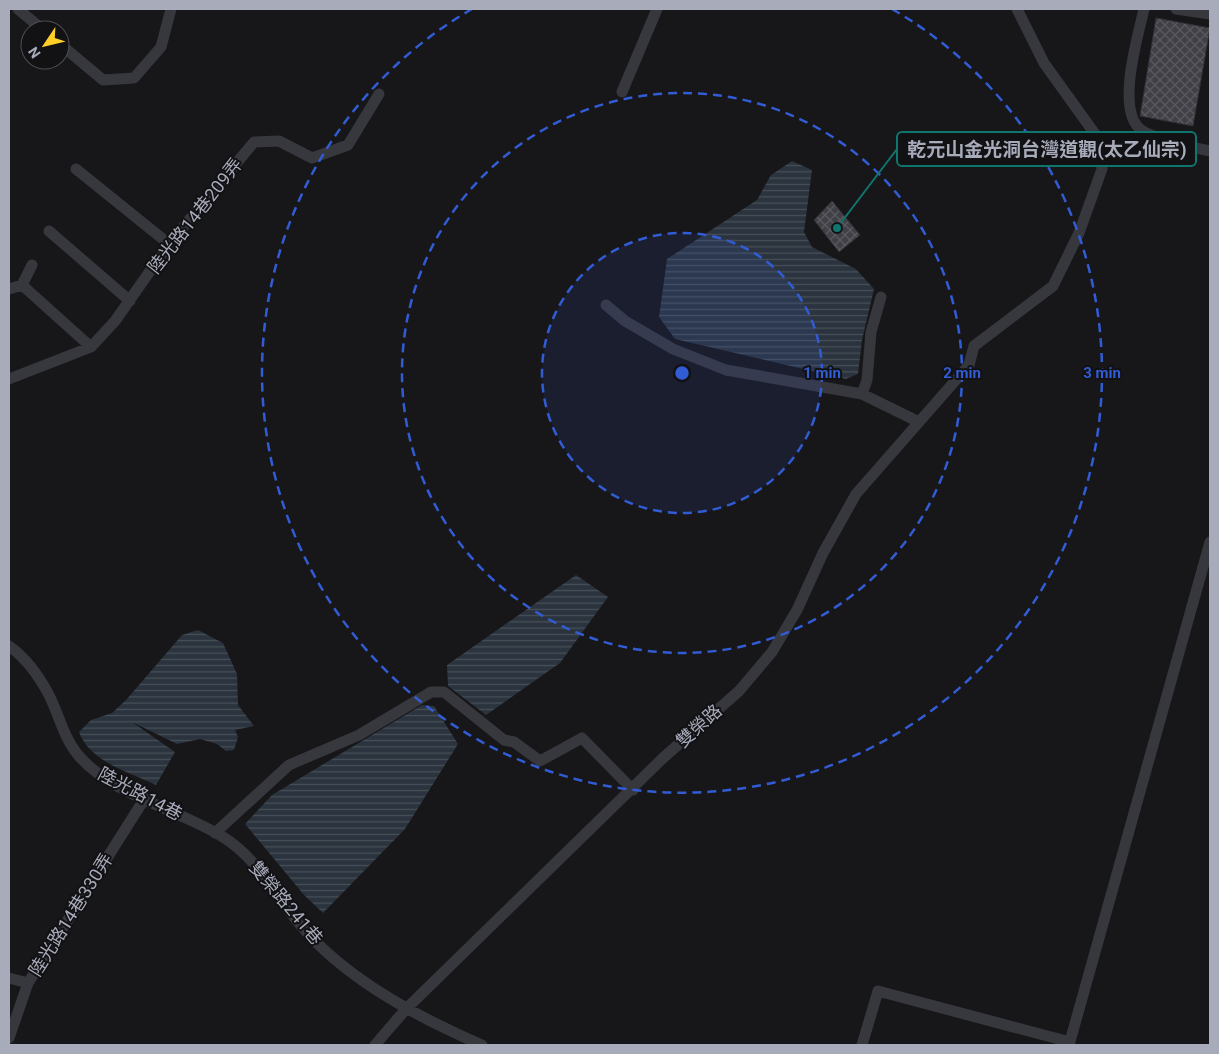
<svg xmlns="http://www.w3.org/2000/svg" width="1219" height="1054" font-family="Roboto,'Noto Sans TC',sans-serif">
	<defs>
		<pattern id="water-rules" width="6" height="5" patternUnits="userSpaceOnUse" patternTransform="scale(1.25)"><rect width="6" height="5" fill="#2b343e"/><path d="M0 2.5h6" fill="none" stroke="#474f58"/></pattern>
		<pattern id="building-cross-hatch" width="8" height="8" patternUnits="userSpaceOnUse" patternTransform="scale(1.25)"><rect width="8" height="8" fill="#404046"/><path d="M0 0l8 8M0 8l8-8" fill="none" stroke="#59595f"/></pattern>
	</defs>
	<rect width="100%" height="100%" fill="#171619"/>
	<path fill="url(#water-rules)" d="M792,161L812,170L804,232L812,247L856,269L874,289L862,340L858,374L846,379L675,339L659,317L667,259L757,200L771,175Z
		M576,575L608,597L560,663L486,715L448,686L447,665Z
		M198,630L223,643L237,674L238,705L254,726L235,730L238,737L234,750L226,751L217,744L200,739L177,744L132,722L175,752L156,785C129,772 90,762 79,732L91,720L112,713L126,700L182,635Z
		M422,705L434,706L458,744L405,829L323,913L304,895L245,824L272,795Z"/>
	<path fill="url(#building-cross-hatch)" stroke="#313035" d="M1156,18L1210,28L1193,126L1140,116Z
		M832,201L860,235L839,252L814,220Z"/>
	<g fill="none" stroke-linecap="round" stroke-linejoin="round">
		<path stroke="#37373e" stroke-width="11" d="M18,9L43,30
			M1144,9C1138,36 1116,108 1140,129C1150,138 1195,148 1210,151
			M1176,9L1210,14
			M60,44L103,80L134,78L161,47L171,9
			M622,92L657,9
			M76,169L169,244
			M49,231L130,301
			M22,285L32,265
			M9,289L22,285L91,347
			M606,305L625,321L673,349L726,370L862,394L919,422
			M9,379L91,347L115,321L169,244L254,142L279,141L312,158L348,145L379,94
			M862,394L867,380L871,332L881,297
			M9,646C26,658 39,676 49,695C59,715 64,739 79,756C112,795 180,810 223,837C257,858 274,893 298,922C342,977 419,1018 482,1045
			M215,833L289,765L359,735L431,692H444L504,740L514,742L540,761L582,738L633,790
			M9,978L28,983
			M9,1038L28,983L145,798
			M375,1045L406,1009L663,758L739,691L772,652L797,610L823,553L856,494L969,365L974,346L1053,286L1079,233L1102,169V151L1095,134L1044,63L1017,9
			M862,1045L878,991L1070,1042
			M1069,1045L1210,542"/>
	</g>
	<circle cx="682" cy="373" r="140" fill="#325cd4" fill-opacity=".12"/>
	<g fill="none" stroke="#325cd4" stroke-width="2.5" stroke-dasharray="9 6">
		<circle cx="682" cy="373" r="140"/>
		<circle cx="682" cy="373" r="280"/>
		<path d="M892 9A420 420 0 1 1 472 9"/>
	</g>
	<g text-anchor="middle" stroke-width="4" stroke-linejoin="round" paint-order="stroke">
		<g font-size="18" fill="#a7abba" stroke="#121114">
			<text transform="translate(195 216) rotate(-52)" y="6">陸光路14巷209弄</text>
			<text transform="translate(699 726) rotate(-42)" y="6">雙榮路</text>
			<text transform="translate(140 794) rotate(28)" y="6">陸光路14巷</text>
			<text transform="translate(286 903) rotate(50)" y="6">雙榮路241巷</text>
			<text transform="translate(71 915) rotate(-58)" y="6">陸光路14巷330弄</text>
		</g>
	</g>
	<circle cx="682" cy="373" r="8" fill="#325cd4" stroke="#121114" stroke-width="2.5"/>
	<g font-size="15" text-anchor="middle" font-weight="bold" fill="#325cd4" stroke="#121114" stroke-width="4" stroke-linejoin="round" paint-order="stroke">
		<text x="822" y="378">1 min</text>
		<text x="962" y="378">2 min</text>
		<text x="1102" y="378">3 min</text>
	</g>
	<path fill="none" stroke="#0f766e" stroke-width="2" d="M837 228L897 149"/>
	<circle fill="#0f766e" stroke="#121114" stroke-width="2" cx="837" cy="228" r="5"/>
	<rect fill="#121114" stroke="#0f766e" stroke-width="2" x="897" y="132" width="299" height="34" rx="5"/>
	<g font-size="19" text-anchor="middle" font-weight="bold" fill="#a7abba">
		<text x="1047" y="156">乾元山金光洞台灣道觀(太乙仙宗)</text>
	</g>
	<rect width="1219" height="1054" fill="none" stroke="#a7abba" stroke-width="20"/>
	<g transform="translate(45 45) rotate(235)"><circle r="24" fill="#121114" stroke="#4e4f56"/>
	<path d="M0-4L9 19L0 12L-9 19Z" fill="#ffcf28"/>
	<text y="-8" font-size="14" font-weight="bold" text-anchor="middle" fill="#a7abba">N</text>
	</g>
</svg>
